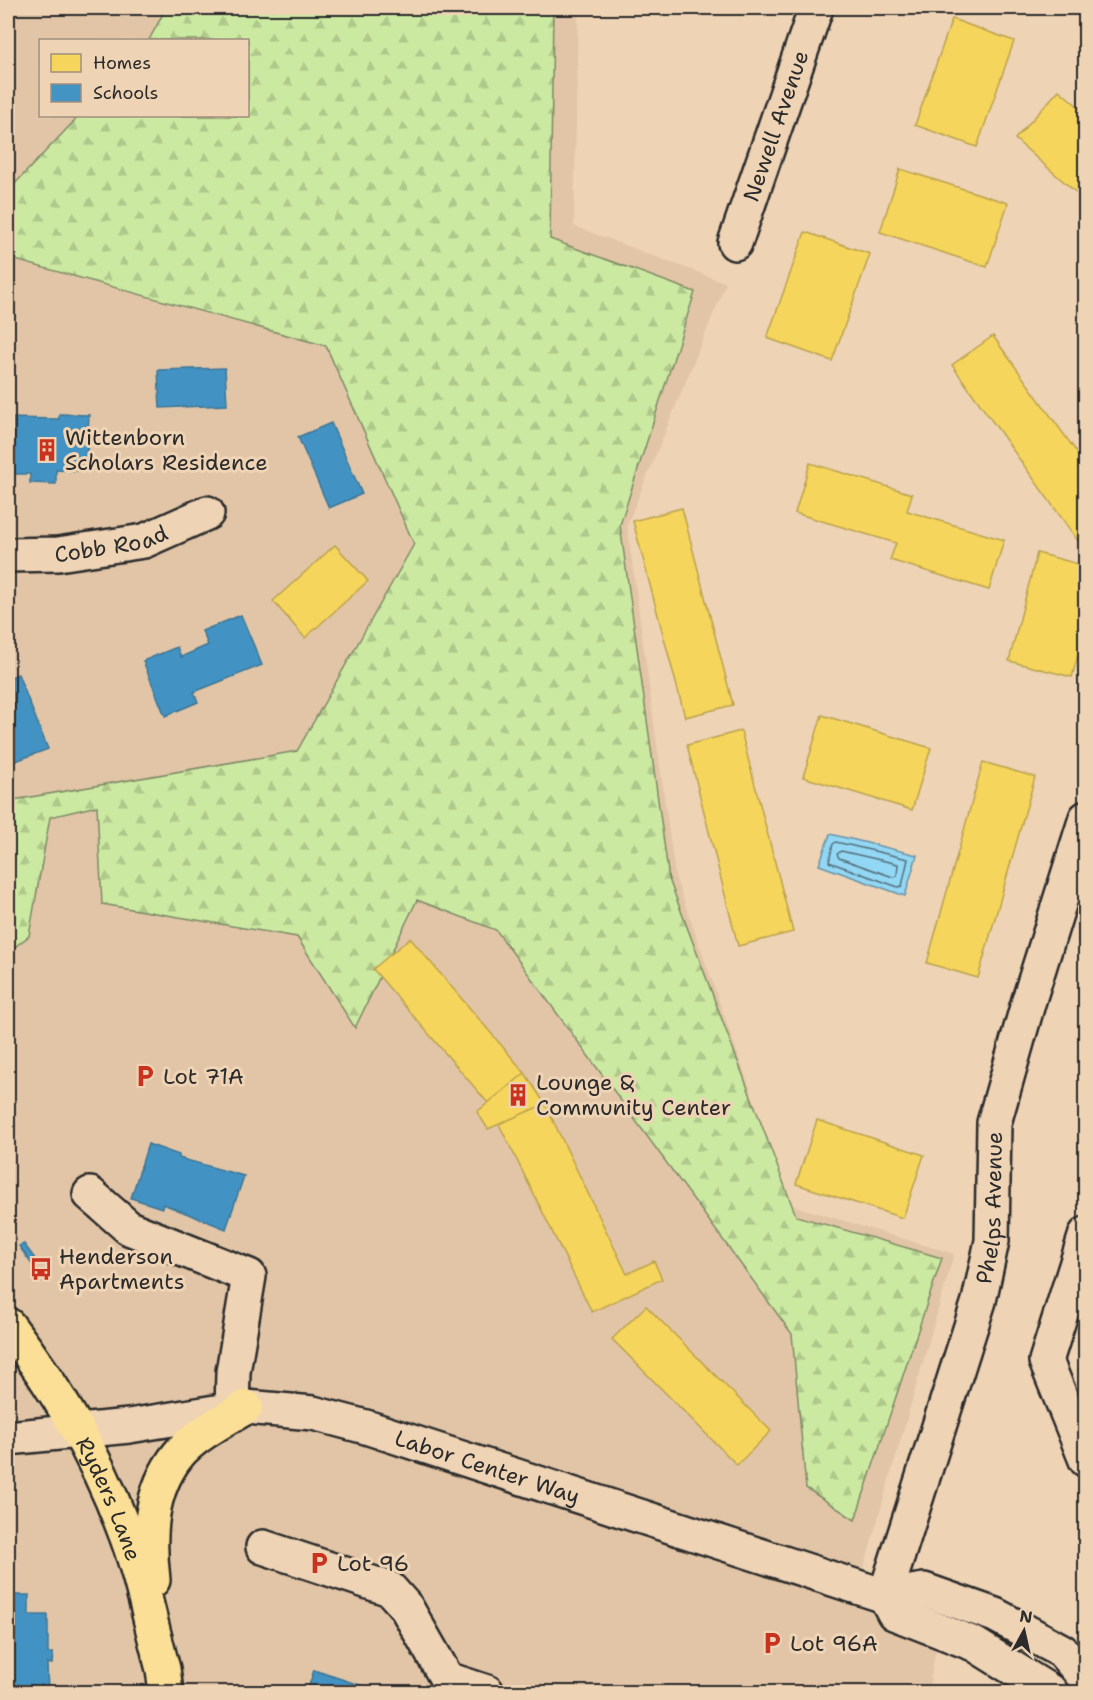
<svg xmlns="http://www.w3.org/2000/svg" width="1093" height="1700" font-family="'Shantell Sans',sans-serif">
	<defs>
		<pattern id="forest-firs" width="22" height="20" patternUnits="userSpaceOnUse" patternTransform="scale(1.5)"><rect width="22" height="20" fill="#cce9a1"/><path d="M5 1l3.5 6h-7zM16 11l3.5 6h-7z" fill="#afc88b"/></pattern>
	</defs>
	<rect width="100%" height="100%" fill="#eed3b5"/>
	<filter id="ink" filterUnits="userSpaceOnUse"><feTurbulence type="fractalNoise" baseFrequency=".0167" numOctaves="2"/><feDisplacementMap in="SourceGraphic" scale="12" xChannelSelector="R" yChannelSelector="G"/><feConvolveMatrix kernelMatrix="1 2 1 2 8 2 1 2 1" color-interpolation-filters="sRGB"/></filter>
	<g filter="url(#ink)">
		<path fill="#e2c5a6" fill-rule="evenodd" d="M8,8H578L574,226L726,283L627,525L675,876L791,1205L954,1254L853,1606L939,1633L928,1692H8ZM40,40H248V116H40Z"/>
		<path fill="url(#forest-firs)" stroke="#7c8a66" stroke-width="1.5" d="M166,8H553L550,239L695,292L620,525L669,879L796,1216L942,1258L855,1520L806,1488L792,1334L496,930L417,900L355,1028L297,937L102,904L97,806L50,817L29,936L8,952V801L297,751L414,544L326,346L8,258V191L79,116H248V40H149Z"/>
		<path fill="#92d7f4" stroke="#6992a4" stroke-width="1.5" d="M830,834L917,855L905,896L819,865Z"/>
		<path fill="#f6d55c" stroke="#b9a24d" stroke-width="1.5" d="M952,19L1014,41L977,147L915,125Z
			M1059,90L1086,113V201L1015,139Z
			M900,169L1008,203L987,267L880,232Z
			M805,232L870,254L832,361L767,338Z
			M993,336L1086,465V552L952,365Z
			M810,463L912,494L907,511L1004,540L989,590L890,560L896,543L795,513Z
			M682,508L733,705L685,717L633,521Z
			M335,545L368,581L305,638L273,601Z
			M1037,553L1086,566V626L1072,677L1009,661Z
			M822,715L931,748L912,810L803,777Z
			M741,731L793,932L738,946L687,745Z
			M983,762L1035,777L978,978L927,963Z
			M410,938L525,1073L488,1103L373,969Z
			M525,1073L545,1104L488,1129L477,1112Z
			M545,1104L627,1274L654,1261L662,1279L592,1312L499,1124Z
			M817,1120L924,1155L903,1218L796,1184Z
			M646,1306L771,1431L737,1465L612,1339Z
			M1086,1385V1424L1071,1391Z"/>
		<path fill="#4393c3" stroke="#3c7495" stroke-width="1.5" d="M225,368L227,405L160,408L158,370Z
			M59,414L89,415L86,471L56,470V484L30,483V474H8V418L59,419Z
			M331,423L362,494L329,508L298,437Z
			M241,615L262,665L194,692L198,702L165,716L143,661L177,647L181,657L208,645L202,631Z
			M18,674L48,749L8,764V678Z
			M148,1144L179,1155V1158L244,1176L226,1229L163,1204L162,1208L131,1198Z
			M24,1244L38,1263L33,1266L19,1246Z
			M8,1595H29V1615H48V1653H53L52,1664L47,1663L48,1692H8Z
			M314,1670L381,1692H307Z"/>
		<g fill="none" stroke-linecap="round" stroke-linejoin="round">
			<path stroke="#54707b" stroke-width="1.5" d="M836,842L908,859L902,886L898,887L829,862L833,844Z
				M841,851L898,864L897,876L893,877L839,858L837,854Z"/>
			<g stroke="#2b2b2b" stroke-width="38">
				<g id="minor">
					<path id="s1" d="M735,243L816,8"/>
					<path id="s2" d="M8,555L58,554L144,541L207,513"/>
					<path d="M90,1194L129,1228L249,1276L233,1372L232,1409"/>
					<path d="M1086,1234L1046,1361L1086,1460"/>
					<path id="s3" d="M8,1438L129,1426L246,1407L313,1413L366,1427L885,1596L924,1590L995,1615L1062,1651L1086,1679"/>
					<path d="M263,1547L390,1589L406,1607L447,1679L487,1692"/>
					<path id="s4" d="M885,1596L979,1301L992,1241L994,1123L1029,1000L1086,818"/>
					<path d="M885,1596L894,1613L974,1644L1051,1692"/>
				</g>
			</g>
			<g stroke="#2b2b2b" stroke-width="38">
				<g id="major">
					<path id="s5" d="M8,1325C57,1390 94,1451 123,1527C141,1572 150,1622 163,1669L166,1692"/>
					<path d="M153,1580C148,1538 149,1491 178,1455C192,1437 226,1419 246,1407"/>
				</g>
			</g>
			<use href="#minor" stroke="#eed3b5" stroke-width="33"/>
			<use href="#major" stroke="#fbdf96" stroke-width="33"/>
		</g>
	</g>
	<defs>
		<g id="building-bare" transform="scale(1.8)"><path d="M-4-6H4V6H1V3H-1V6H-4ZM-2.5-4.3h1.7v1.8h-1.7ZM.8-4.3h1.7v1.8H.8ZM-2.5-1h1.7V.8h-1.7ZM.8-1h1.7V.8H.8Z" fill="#c8321e" stroke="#eed3b5" stroke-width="2.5" paint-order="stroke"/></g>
		<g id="parking-bare" transform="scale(1.8)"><path d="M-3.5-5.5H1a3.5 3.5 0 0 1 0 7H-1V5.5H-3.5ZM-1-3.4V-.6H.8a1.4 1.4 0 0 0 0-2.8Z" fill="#c8321e" stroke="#eed3b5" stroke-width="2.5" paint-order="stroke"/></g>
		<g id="bus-bare" transform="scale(1.8)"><path d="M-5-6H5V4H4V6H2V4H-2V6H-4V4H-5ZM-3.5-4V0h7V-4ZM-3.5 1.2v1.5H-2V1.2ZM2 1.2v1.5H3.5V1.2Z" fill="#c8321e" stroke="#eed3b5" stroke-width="2.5" paint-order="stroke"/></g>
	</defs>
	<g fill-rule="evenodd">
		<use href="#building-bare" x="47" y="450"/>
		<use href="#parking-bare" x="145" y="1076"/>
		<use href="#building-bare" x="518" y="1095"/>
		<use href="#bus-bare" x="41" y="1269"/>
		<use href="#parking-bare" x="319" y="1563"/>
		<use href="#parking-bare" x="772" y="1643"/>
	</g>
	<g text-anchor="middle" stroke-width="6" stroke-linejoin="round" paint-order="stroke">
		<g font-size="22" fill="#2b2b2b" stroke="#eed3b5">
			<text dy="8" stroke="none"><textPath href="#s1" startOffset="124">Newell Avenue</textPath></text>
			<text dy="8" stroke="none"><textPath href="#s2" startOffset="104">Cobb Road</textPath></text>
			<text dy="8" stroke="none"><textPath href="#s4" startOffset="404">Phelps Avenue</textPath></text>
			<text dy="8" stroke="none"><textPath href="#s3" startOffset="490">Labor Center Way</textPath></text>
			<text dy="8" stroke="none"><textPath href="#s5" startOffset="202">Ryders Lane</textPath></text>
		</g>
		<g font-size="22" fill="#2b2b2b" stroke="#eed3b5" text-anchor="start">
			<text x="65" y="445">Wittenborn<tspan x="65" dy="25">Scholars Residence</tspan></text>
			<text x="163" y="1084">Lot 71A</text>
			<text x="536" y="1090">Lounge &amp;<tspan x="536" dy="25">Community Center</tspan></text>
			<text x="59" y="1264">Henderson<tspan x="59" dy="25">Apartments</tspan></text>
			<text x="337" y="1571">Lot 96</text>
			<text x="790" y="1651">Lot 96A</text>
		</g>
	</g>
	<rect width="1093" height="1700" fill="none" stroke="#eed3b5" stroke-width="30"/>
	<rect x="15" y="15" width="1063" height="1670" fill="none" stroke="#2b2b2b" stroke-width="2" filter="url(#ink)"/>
	<rect x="39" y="39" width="210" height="78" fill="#eed3b5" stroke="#a0907e" stroke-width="1.5"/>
	<rect x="51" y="54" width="30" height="18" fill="#f6d55c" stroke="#a0907e" stroke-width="1.5"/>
	<text x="93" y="69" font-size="18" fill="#2b2b2b">Homes</text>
	<rect x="51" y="84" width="30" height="18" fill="#4393c3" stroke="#a0907e" stroke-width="1.5"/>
	<text x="93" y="99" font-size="18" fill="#2b2b2b">Schools</text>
	<g transform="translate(1024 1631) rotate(8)" stroke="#eed3b5" stroke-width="4.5" paint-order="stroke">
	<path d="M0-4.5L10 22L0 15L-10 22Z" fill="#2b2b2b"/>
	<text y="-9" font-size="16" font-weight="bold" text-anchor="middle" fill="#2b2b2b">N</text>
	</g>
</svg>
